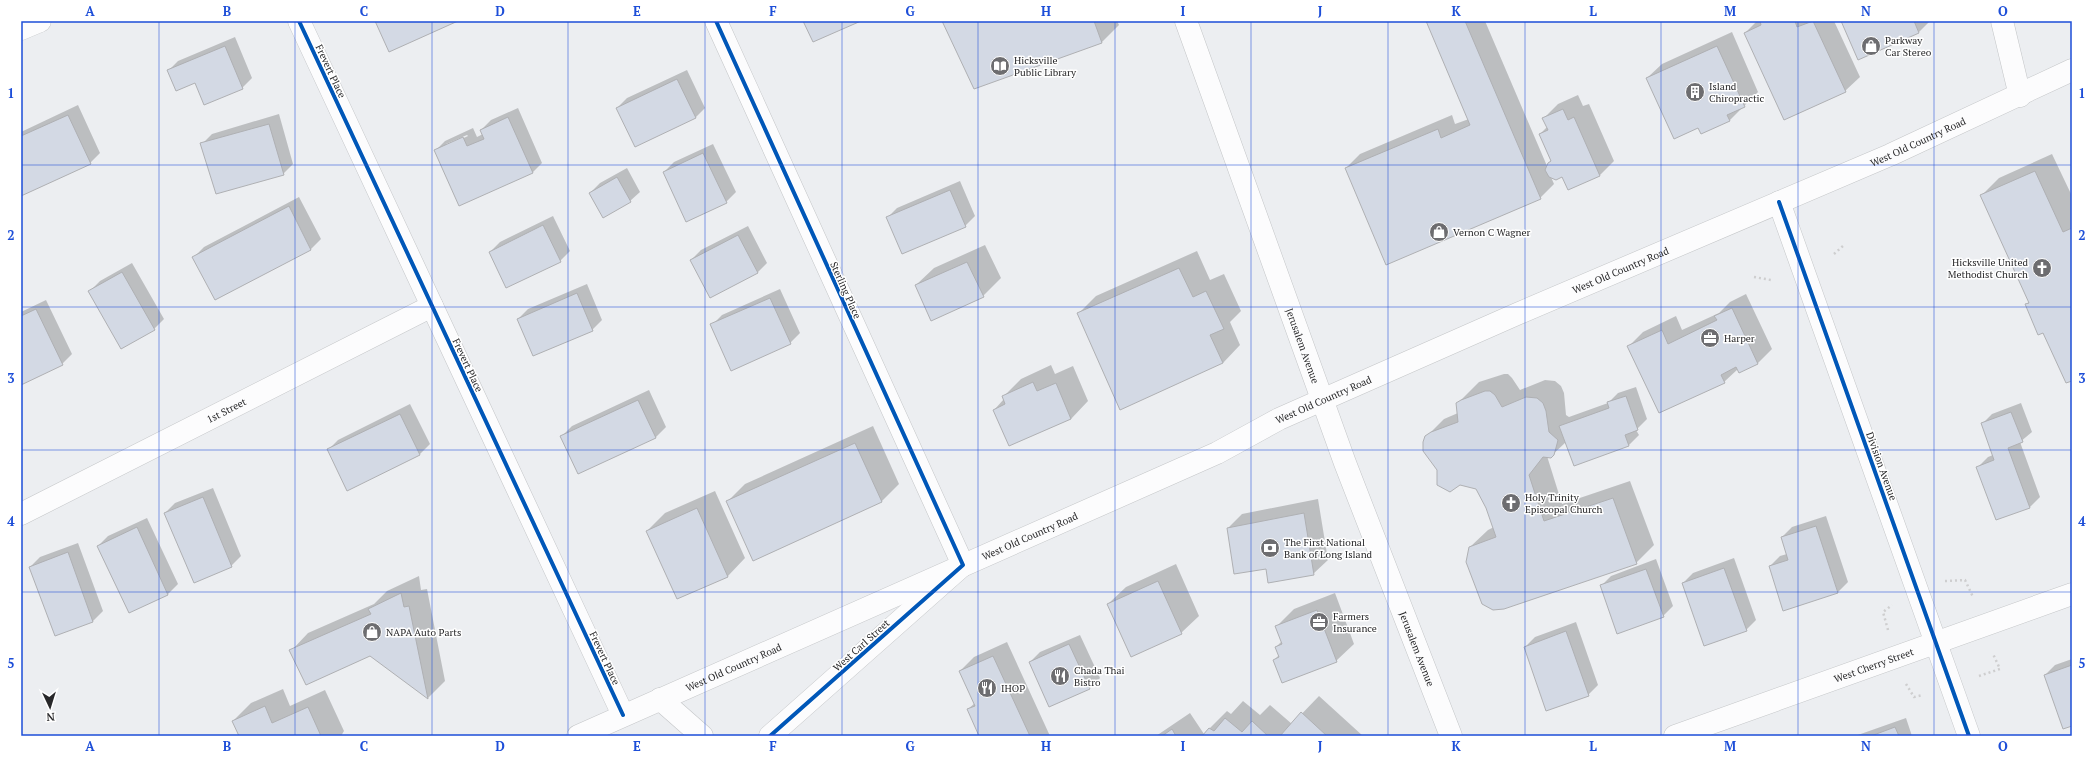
<svg xmlns="http://www.w3.org/2000/svg" width="2093" height="757" font-family="'PT Serif',serif">
	<rect width="100%" height="100%" fill="#eceef1"/>
	<path fill="#0003" fill-rule="evenodd" d="M943,21H1117L1119,25L1101,43Z
		M1427,21H1485L1547,166L1551,160L1540,134L1547,127L1544,118L1558,104L1578,95L1583,106L1589,104L1614,161L1600,175L1569,188L1563,176L1551,177L1554,184L1540,198L1346,168L1360,154L1452,115L1455,124L1469,119Z
		M1757,21H1834L1860,77L1845,91L1745,33Z
		M1842,21H1930L1919,32L1859,58Z
		M1732,32L1758,92L1730,120L1701,133L1698,127L1647,78L1662,64Z
		M235,37L252,78L242,88L195,82L168,71L178,61Z
		M687,70L705,108L695,118L617,108L627,98Z
		M78,105L100,153L90,163L21,193V132Z
		M518,108L542,163L532,173L435,151L445,141L473,128L477,137L483,134L481,130L491,120ZM467,135L468,136L446,146V144Z
		M279,114L293,164L283,174L202,144L212,134Z
		M713,144L736,192L726,202L664,172L674,162Z
		M2052,154L2072,196V380L2026,305L2030,301L1981,196L1999,178Z
		M627,168L640,192L630,201L590,193L600,183Z
		M960,181L975,216L965,226L887,218L897,208Z
		M299,197L321,239L311,249L216,299L194,257L204,247Z
		M553,216L570,251L560,261L490,252L500,242Z
		M748,226L767,263L757,273L691,260L701,250Z
		M985,245L1001,278L983,296L916,285L934,268Z
		M1197,251L1210,280L1224,274L1241,311L1230,322L1240,345L1223,363L1078,314L1096,296Z
		M132,263L164,319L154,329L90,291L100,281Z
		M587,284L602,320L592,330L518,319L528,309Z
		M780,289L800,333L790,343L712,325L722,315Z
		M1746,294L1772,349L1758,363L1739,372L1738,369L1724,382L1629,346L1643,332L1676,316L1682,330L1719,313L1730,302Z
		M46,300L72,354L62,364L21,384V312Z
		M1051,365L1055,374L1073,366L1088,401L1071,419L1009,445L994,410L1004,399L1003,397L1021,379Z
		M1504,374H1508L1512,378L1520,390L1545,380L1555,381L1561,386L1564,393L1566,415L1569,417L1608,403L1618,393L1636,387L1647,419L1636,430L1639,435L1629,445L1566,442L1550,457L1547,456L1562,504L1630,481L1654,545L1636,563L1470,547L1488,530L1494,527L1481,492L1477,488L1438,470L1426,437L1444,419L1458,413L1457,404L1479,382Z
		M649,390L666,427L656,437L579,472L562,436L572,426Z
		M2021,403L2032,432L2020,442L2040,497L2030,507L1997,519L1978,467L1988,457L1993,455L1982,424L1992,414Z
		M410,404L430,444L420,454L328,450L338,440Z
		M873,426L899,484L881,502H727L745,484Z
		M213,488L241,556L231,566L165,513L175,503Z
		M715,491L745,558L728,576L677,598L647,531L665,513Z
		M1318,499L1328,560L1313,574L1266,567L1228,528L1242,514Z
		M1826,516L1848,582L1838,592L1770,566L1780,556L1787,554L1782,537L1792,527Z
		M147,518L178,584L168,594L129,612L98,546L108,536Z
		M78,543L103,611L93,621L55,634L30,567L40,557Z
		M1734,558L1756,620L1746,630L1683,583L1693,573Z
		M1656,559L1673,606L1663,616L1601,586L1611,576Z
		M1176,564L1199,616L1181,633L1108,604L1126,587Z
		M419,576L421,590L427,589L445,681L428,698L371,654L291,651L308,633L374,604L387,591Z
		M1335,593L1354,644L1336,661L1274,660L1279,655L1276,647L1282,641L1276,627L1294,609Z
		M1576,622L1598,685L1588,695L1525,647L1535,637Z
		M1080,635L1100,678L1090,688L1050,706L1030,662L1040,652Z
		M1007,642L1050,736H981L968,709L975,703L960,671L974,657Z
		M2072,659V725L2045,675L2055,665Z
		M283,689L290,706L325,690L344,731L341,736H240L233,721L251,703Z
		M1319,696L1363,736H1156L1190,713L1204,734L1227,711L1231,714L1243,701L1260,715L1270,705L1292,724Z
		M1906,718L1912,736H1855Z"/>
	<path fill="#d3d9e4" stroke="#afb0b3" d="M375,21H458L389,52Z
		M803,21H861L813,42Z
		M942,21H1094L1102,43L974,89Z
		M1426,21H1465L1541,199L1386,265L1345,168L1438,129L1441,138L1470,125Z
		M1760,21H1795L1797,27L1813,21L1846,92L1784,120L1744,33L1761,25Z
		M1841,21H1914L1919,33L1858,60Z
		M225,46L243,89L204,105L195,83L176,91L167,70Z
		M1717,46L1745,107L1727,115L1730,121L1701,134L1698,128L1674,139L1646,78Z
		M677,79L696,118L635,147L616,108Z
		M1563,109L1568,120L1574,117L1600,176L1568,190L1562,177L1556,180L1549,177L1545,170L1548,163L1551,161L1539,134L1548,130L1542,118Z
		M68,115L91,164L21,196V136Z
		M508,117L533,173L459,206L434,150L463,137L467,146L484,139L480,130Z
		M269,124L284,175L216,194L200,143Z
		M703,153L727,203L686,222L663,172Z
		M2035,171L2063,232L2072,228V381L2066,383L2043,333L2038,335L2025,304L2029,303L1980,195Z
		M617,177L631,202L603,218L589,193Z
		M950,190L966,227L902,254L886,217Z
		M289,206L311,250L215,300L192,257Z
		M543,225L561,262L506,288L489,252Z
		M738,235L758,273L710,298L690,260Z
		M967,262L984,297L931,321L915,285Z
		M1179,268L1193,297L1206,291L1224,329L1210,335L1223,363L1120,410L1077,313Z
		M122,272L155,330L121,349L88,291Z
		M577,293L593,331L533,356L517,319Z
		M770,298L791,344L731,371L710,324Z
		M1732,308L1758,364L1739,373L1736,367L1721,375L1725,383L1659,413L1627,346L1662,330L1668,344L1717,320L1714,316Z
		M36,309L63,365L21,385V316Z
		M1033,382L1037,391L1056,383L1071,419L1009,446L993,410L1005,404L1002,396Z
		M1485,391H1490L1495,395L1502,407L1526,397L1537,398L1543,403L1546,411L1549,432L1558,440L1557,444L1554,455L1551,458L1543,457L1529,475L1544,521L1613,498L1637,564L1504,609L1493,610L1482,604L1466,562L1469,547L1496,537L1486,508L1476,489L1460,485L1450,492L1437,485V470L1423,451V442L1425,436L1431,432L1458,422L1456,403L1461,400Z
		M1626,396L1638,430L1625,435L1629,446L1574,466L1559,426L1609,408L1607,402Z
		M638,400L656,438L578,474L560,436Z
		M2011,412L2023,442L2008,448L2030,508L1996,520L1976,467L1994,460L1981,423Z
		M400,414L420,455L347,491L327,449Z
		M855,443L882,502L753,561L726,501Z
		M203,497L232,567L194,583L164,513Z
		M697,508L728,577L677,599L646,531Z
		M1304,513L1314,575L1268,583L1266,569L1234,574L1227,528Z
		M1816,526L1838,593L1783,611L1769,566L1788,560L1781,537Z
		M137,527L168,595L129,613L97,546Z
		M68,552L93,622L55,636L29,567Z
		M1724,568L1747,631L1704,646L1682,583Z
		M1646,569L1664,617L1617,634L1600,585Z
		M1158,581L1182,634L1131,657L1107,604Z
		M401,593L404,607L409,606L428,699L370,656L306,685L289,650L371,614L368,609Z
		M1317,610L1337,662L1282,683L1273,660L1279,657L1275,647L1282,644L1275,626Z
		M1566,631L1589,696L1546,711L1524,647Z
		M1069,644L1090,689L1049,707L1029,662Z
		M993,656L1030,736H979L967,709L975,706L959,671Z
		M2072,665V726L2063,729L2044,675Z
		M265,706L272,723L308,707L321,736H239L232,721Z
		M1301,712L1327,736H1280Z
		M1225,718L1242,732L1252,721L1268,736H1202L1209,728L1214,731Z
		M1895,727L1899,736H1871Z
		M1172,729L1176,736H1162Z"/>
	<g fill="none" stroke-linecap="round" stroke-linejoin="round">
		<g stroke="#c4c6c8" stroke-width="23">
			<g id="minor">
				<path d="M299,21L623,715"/>
				<path d="M716,21L963,565L770,736"/>
				<path d="M2002,21L2020,96"/>
				<path d="M21,29L40,21"/>
				<path d="M1779,202L1969,736"/>
				<path id="s1" d="M21,514L432,306"/>
				<path d="M660,699L702,736"/>
				<path id="s2" d="M1675,736L2072,594"/>
			</g>
		</g>
		<g stroke="#c4c6c8" stroke-width="23">
			<g id="secondary">
				<path id="s3" d="M1186,21L1345,463L1451,736"/>
			</g>
		</g>
		<g stroke="#c4c6c8" stroke-width="23">
			<g id="primary">
				<path id="s4" d="M578,736L1217,453L1279,419L1322,400L1517,314L1890,155L2072,70"/>
			</g>
		</g>
		<path stroke="#cececf" stroke-width="2.5" stroke-dasharray="2 3" stroke-linecap="butt" d="M1834,254L1844,245
			M1754,277L1771,280
			M1945,581L1965,580L1973,597
			M1888,630L1883,612L1892,605
			M1979,676L2000,669L1993,654
			M1906,684L1914,697L1923,695"/>
		<use href="#minor" stroke="#fcfcfd" stroke-width="22"/>
		<use href="#secondary" stroke="#fcfcfd" stroke-width="22"/>
		<use href="#primary" stroke="#fcfcfd" stroke-width="22"/>
		<g stroke="#fff" stroke-width="6">
			<path id="cycleway" d="M299,21L623,715
				M716,21L963,565L770,736
				M1779,202L1969,736"/>
		</g>
		<use href="#cycleway" stroke="#0057b8" stroke-width="4"/>
	</g>
	<path fill="none" stroke="#1d4ed8" stroke-width="1" stroke-opacity="0.55" d="M159,21V736M295,21V736M432,21V736M568,21V736M705,21V736M842,21V736M978,21V736M1115,21V736M1251,21V736M1388,21V736M1525,21V736M1661,21V736M1798,21V736M1934,21V736M21,165H2072M21,307H2072M21,450H2072M21,592H2072"/>
	<defs>
		<g id="shop-disc" transform="scale(1)"><circle r="9.5" fill="#6d6d70" stroke="#fff"/><path d="M-5-2.5h2.3a2.7 3.5 0 0 1 5.4 0H5L5.5 6h-11ZM-1.5-2.5h3a1.5 2.3 0 0 0-3 0Z" fill="#fff"/></g>
		<g id="library-disc" transform="scale(1)"><circle r="9.5" fill="#6d6d70" stroke="#fff"/><path d="M-6-4Q-3-5.5-.7-3.5V5Q-3 3-6 4ZM6-4Q3-5.5 .7-3.5V5Q3 3 6 4Z" fill="#fff"/></g>
		<g id="building-disc" transform="scale(1)"><circle r="9.5" fill="#6d6d70" stroke="#fff"/><path d="M-4-6H4V6H1V3H-1V6H-4ZM-2.5-4.3h1.7v1.8h-1.7ZM.8-4.3h1.7v1.8H.8ZM-2.5-1h1.7V.8h-1.7ZM.8-1h1.7V.8H.8Z" fill="#fff"/></g>
		<g id="church-disc" transform="scale(1)"><circle r="9.5" fill="#6d6d70" stroke="#fff"/><path d="M-1.2-6h2.4v3.5h3.3v2.4h-3.3V6h-2.4V-.1h-3.3v-2.4h3.3Z" fill="#fff"/></g>
		<g id="office-disc" transform="scale(1)"><circle r="9.5" fill="#6d6d70" stroke="#fff"/><path d="M-6-3h4V-5.5h4V-3h4V5H-6ZM-1-4.5V-3h2v-1.5ZM-6 0V1H6V0Z" fill="#fff"/></g>
		<g id="bank-disc" transform="scale(1)"><circle r="9.5" fill="#6d6d70" stroke="#fff"/><path d="M-6-4H6V4H-6ZM0-2.3a2.3 2.3 0 1 0 0 4.6a2.3 2.3 0 1 0 0-4.6Z" fill="#fff"/></g>
		<g id="restaurant-disc" transform="scale(1)"><circle r="9.5" fill="#6d6d70" stroke="#fff"/><path d="M-5-6h1v4h1v-4h1v4h1v-4h1v5L-1.5 .5V6h-2V.5L-5-1ZM5-6V6H3V1.5H1.5Q1.5-4 5-6Z" fill="#fff"/></g>
	</defs>
	<g fill-rule="evenodd">
		<use href="#shop-disc" x="1871" y="46"/>
		<use href="#library-disc" x="1000" y="66"/>
		<use href="#building-disc" x="1695" y="92"/>
		<use href="#shop-disc" x="1439" y="232"/>
		<use href="#church-disc" x="2042" y="268"/>
		<use href="#office-disc" x="1710" y="338"/>
		<use href="#church-disc" x="1511" y="503"/>
		<use href="#bank-disc" x="1270" y="548"/>
		<use href="#office-disc" x="1319" y="622"/>
		<use href="#shop-disc" x="372" y="632"/>
		<use href="#restaurant-disc" x="1060" y="676"/>
		<use href="#restaurant-disc" x="987" y="688"/>
	</g>
	<g text-anchor="middle" stroke-width="3" stroke-linejoin="round" paint-order="stroke">
		<g font-size="10" fill="#28282a" stroke="#fff" text-anchor="start">
			<text x="1885" y="44">Parkway<tspan x="1885" dy="12">Car Stereo</tspan></text>
			<text x="1014" y="64">Hicksville<tspan x="1014" dy="12">Public Library</tspan></text>
			<text x="1709" y="90">Island<tspan x="1709" dy="12">Chiropractic</tspan></text>
			<text x="1453" y="236">Vernon C Wagner</text>
			<text x="2028" y="266" text-anchor="end">Hicksville United<tspan x="2028" dy="12">Methodist Church</tspan></text>
			<text x="1724" y="342">Harper</text>
			<text x="1525" y="501">Holy Trinity<tspan x="1525" dy="12">Episcopal Church</tspan></text>
			<text x="1284" y="546">The First National<tspan x="1284" dy="12">Bank of Long Island</tspan></text>
			<text x="1333" y="620">Farmers<tspan x="1333" dy="12">Insurance</tspan></text>
			<text x="386" y="636">NAPA Auto Parts</text>
			<text x="1074" y="674">Chada Thai<tspan x="1074" dy="12">Bistro</tspan></text>
			<text x="1001" y="692">IHOP</text>
		</g>
		<g font-size="10" fill="#28282a" stroke="#fff">
			<text transform="translate(331 71) rotate(65)" y="4">Frevert Place</text>
			<text dy="4" stroke="none"><textPath href="#s4" startOffset="1466">West Old Country Road</textPath></text>
			<text dy="4" stroke="none"><textPath href="#s4" startOffset="1142">West Old Country Road</textPath></text>
			<text transform="translate(846 290) rotate(66)" y="4">Sterling Place</text>
			<text dy="4" stroke="none"><textPath href="#s3" startOffset="345">Jerusalem Avenue</textPath></text>
			<text transform="translate(468 365) rotate(65)" y="4">Frevert Place</text>
			<text dy="4" stroke="none"><textPath href="#s4" startOffset="818">West Old Country Road</textPath></text>
			<text dy="4" stroke="none"><textPath href="#s1" startOffset="230">1st Street</textPath></text>
			<text transform="translate(1882 466) rotate(70)" y="4">Division Avenue</text>
			<text dy="4" stroke="none"><textPath href="#s4" startOffset="494">West Old Country Road</textPath></text>
			<text transform="translate(861 645) rotate(-42)" y="4">West Carl Street</text>
			<text dy="4" stroke="none"><textPath href="#s3" startOffset="669">Jerusalem Avenue</textPath></text>
			<text transform="translate(605 658) rotate(65)" y="4">Frevert Place</text>
			<text dy="4" stroke="none"><textPath href="#s2" startOffset="211">West Cherry Street</textPath></text>
			<text dy="4" stroke="none"><textPath href="#s4" startOffset="170">West Old Country Road</textPath></text>
		</g>
	</g>
	<rect width="2093" height="757" fill="none" stroke="#ffffff" stroke-width="44"/>
	<g transform="translate(50 707) rotate(176)" stroke="#ffffff" stroke-width="3" paint-order="stroke">
	<path d="M0-3L7 15L0 10L-7 15Z" fill="#28282a"/>
	<text y="-6" font-size="11" font-weight="bold" text-anchor="middle" fill="#28282a">N</text>
	</g>
	<rect x="22" y="22" width="2049" height="713" fill="none" stroke="#1d4ed8" stroke-width="1.5"/>
	<g font-size="13" text-anchor="middle" font-weight="bold" fill="#1d4ed8">
		<text x="90" y="16">A</text>
		<text x="227" y="16">B</text>
		<text x="364" y="16">C</text>
		<text x="500" y="16">D</text>
		<text x="637" y="16">E</text>
		<text x="773" y="16">F</text>
		<text x="910" y="16">G</text>
		<text x="1046" y="16">H</text>
		<text x="1183" y="16">I</text>
		<text x="1320" y="16">J</text>
		<text x="1456" y="16">K</text>
		<text x="1593" y="16">L</text>
		<text x="1730" y="16">M</text>
		<text x="1866" y="16">N</text>
		<text x="2003" y="16">O</text>
		<text x="11" y="98">1</text>
		<text x="2082" y="98">1</text>
		<text x="11" y="240">2</text>
		<text x="2082" y="240">2</text>
		<text x="11" y="383">3</text>
		<text x="2082" y="383">3</text>
		<text x="11" y="526">4</text>
		<text x="2082" y="526">4</text>
		<text x="11" y="668">5</text>
		<text x="2082" y="668">5</text>
		<text x="90" y="751">A</text>
		<text x="227" y="751">B</text>
		<text x="364" y="751">C</text>
		<text x="500" y="751">D</text>
		<text x="637" y="751">E</text>
		<text x="773" y="751">F</text>
		<text x="910" y="751">G</text>
		<text x="1046" y="751">H</text>
		<text x="1183" y="751">I</text>
		<text x="1320" y="751">J</text>
		<text x="1456" y="751">K</text>
		<text x="1593" y="751">L</text>
		<text x="1730" y="751">M</text>
		<text x="1866" y="751">N</text>
		<text x="2003" y="751">O</text>
	</g>
</svg>
